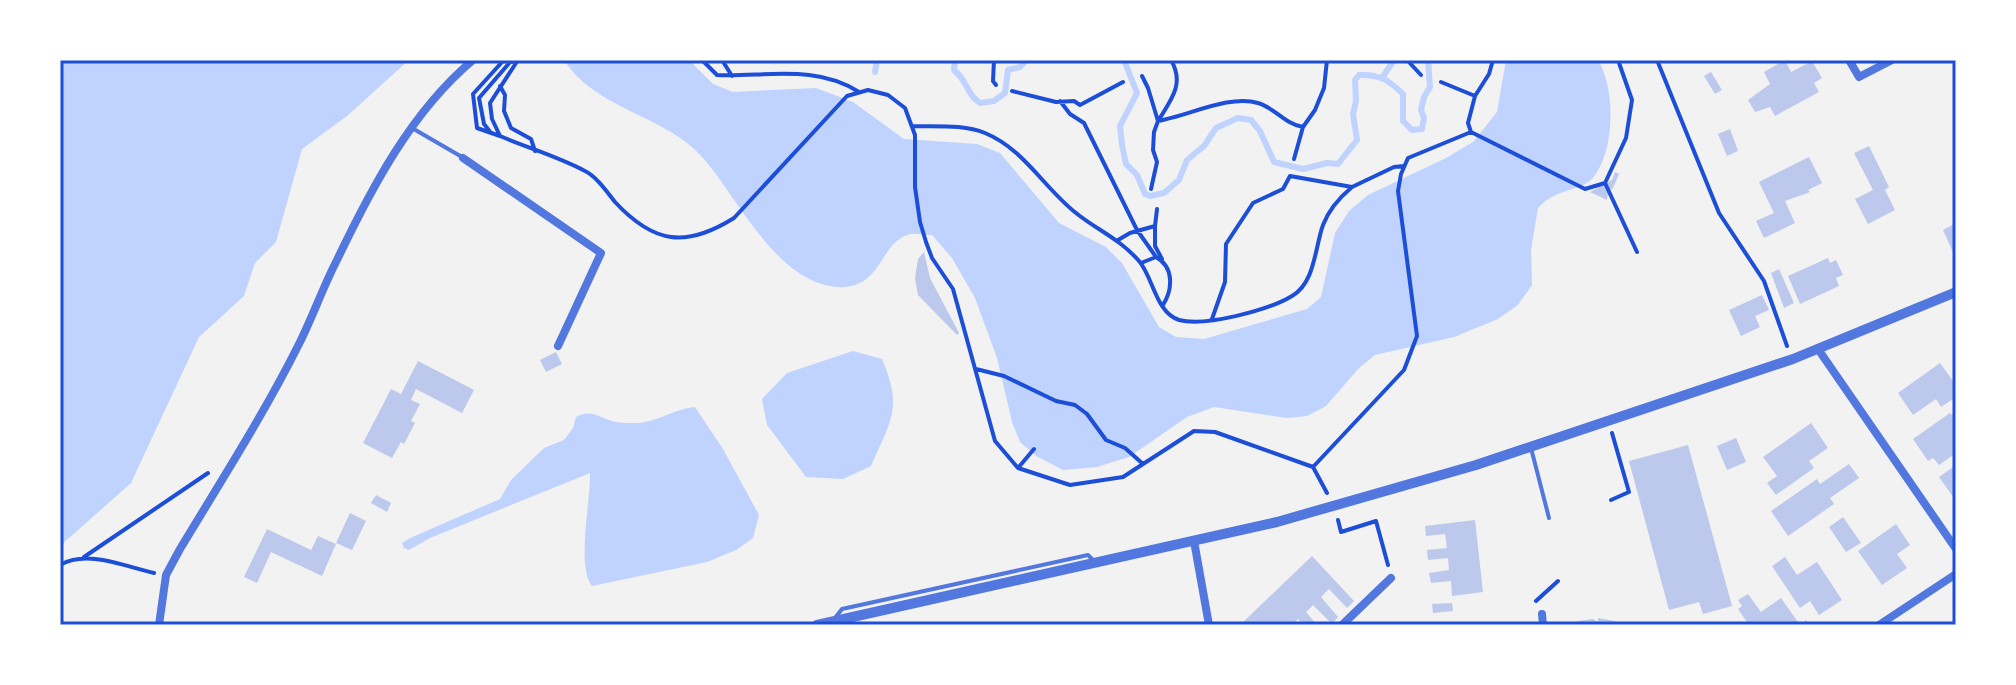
<svg xmlns="http://www.w3.org/2000/svg" width="2016" height="685" font-family="Quicksand,sans-serif">
	<rect width="100%" height="100%" fill="#f2f2f2"/>
	<path fill="#bfd3fe" d="M60,60H409L347,116L302,149L276,242L255,263L244,296L199,337L131,483L60,546Z
		M564,60H689L713,84L733,92L816,88L853,102L904,139L977,144L1000,153L1059,223L1106,247L1122,263L1159,327L1176,337L1204,339L1307,309L1321,297L1335,233L1349,211L1368,195L1446,158L1473,142L1497,112L1506,60H1598C1616,89 1615,153 1592,179C1583,188 1564,190 1552,197C1547,199 1542,204 1538,208L1531,250L1532,285L1518,305L1498,319L1454,337L1375,355L1359,368L1326,406L1307,416L1287,418L1214,407L1187,417L1129,457L1097,467L1063,470L1036,456L1020,442L1012,422L997,358L975,298L952,258L932,235C925,235 913,232 907,235C880,244 881,290 837,287C776,282 739,199 703,158C666,115 596,110 564,60Z
		M853,351L882,359C903,408 891,420 871,466L843,479L806,477L767,425L762,399L787,373Z
		M695,407L723,449L759,515L753,538L736,550L707,562L592,586C576,566 591,500 590,473L430,538L409,550L404,548L402,543L410,538L500,499L511,480L544,448L564,440L573,428L576,417C592,409 597,417 612,421C618,423 626,423 632,423C655,424 673,409 695,407Z"/>
	<g fill="none" stroke-linecap="round" stroke-linejoin="round">
		<path stroke="#bfd3fe" stroke-width="6" d="M955,60L954,70C967,80 967,95 980,103L994,101L1005,93L1008,70L1020,67L1026,60
			M1124,60L1137,93L1120,126L1122,145L1126,164L1137,175L1145,194L1150,196L1164,193L1179,180L1187,160L1204,146L1216,128L1238,118L1251,120L1260,131L1274,162L1303,169L1327,163L1338,164L1357,140L1353,114L1356,101L1355,80L1359,75C1379,74 1389,80 1403,94V121L1412,130L1422,129L1424,118L1421,110L1424,97L1430,87L1428,60
			M875,72L877,60
			M1382,78L1394,60"/>
	</g>
	<path fill="#bdc9ec" d="M1785,60L1791,72L1812,61L1822,78L1814,83L1819,92L1775,116L1770,107L1755,112L1748,100L1770,84L1764,72Z
		M1711,72L1722,90L1715,94L1704,76Z
		M1730,129L1738,151L1727,156L1718,134Z
		M1869,146L1889,187L1885,190L1895,210L1868,224L1855,199L1873,190L1854,153Z
		M1809,157L1822,183L1808,190L1810,192L1785,201L1795,223L1764,238L1756,221L1774,213L1759,182Z
		M1615,172L1619,174L1613,188L1608,192L1607,200L1590,192L1612,180Z
		M1956,223V248L1952,250L1943,230Z
		M924,252L930,278L959,333L957,335L918,295L915,278L918,259Z
		M1828,258L1830,263L1836,260L1843,275L1836,278L1839,286L1800,304L1788,276Z
		M1779,269L1794,303L1784,308L1771,273Z
		M1762,295L1769,310L1755,316L1760,327L1741,336L1729,310Z
		M556,352L562,364L546,372L540,360Z
		M418,361L474,390L462,413L416,389L411,400L420,404L411,421L415,423L404,444L401,442L392,458L363,443L391,389L401,394Z
		M1940,363L1956,385L1953,387L1956,397L1941,407L1936,399L1913,415L1898,393Z
		M1956,412V453L1939,465L1933,458L1928,461L1913,439L1950,413L1952,415Z
		M1811,423L1828,448L1809,461L1814,468L1776,495L1767,483L1777,476L1763,457Z
		M1736,438L1746,462L1727,470L1717,446Z
		M1688,445L1732,606L1703,614L1699,602L1669,610L1629,461Z
		M1849,464L1859,478L1830,498L1834,504L1788,536L1771,511L1817,479L1820,484Z
		M1956,465V501L1939,477Z
		M376,495L391,503L387,512L371,503Z
		M350,513L366,521L352,550L336,543Z
		M1843,517L1861,543L1846,552L1829,527Z
		M1475,520L1483,592L1452,596L1451,581L1431,583L1429,573L1449,570L1448,558L1428,560L1427,550L1447,548L1445,534L1426,536L1425,526Z
		M1896,524L1910,545L1897,554L1907,568L1882,585L1858,551Z
		M267,529L311,550L318,536L336,544L322,576L271,552L257,583L244,577Z
		M1312,556L1354,601L1347,608L1329,589L1321,597L1338,617L1332,624L1313,605L1306,612L1317,625H1304L1298,619L1292,625H1240Z
		M1785,557L1797,575L1817,562L1842,600L1819,615L1810,601L1800,608L1772,566Z
		M1748,594L1761,612L1781,598L1800,625L1806,620L1810,625H1749L1738,609L1742,606L1738,600Z
		M1452,603L1453,611L1433,613L1432,604Z
		M1598,618L1615,621V625H1577V621L1593,619L1598,622Z"/>
	<g fill="none" stroke-linecap="round" stroke-linejoin="round">
		<path stroke="#1d4ed8" stroke-width="4" d="M518,60L490,103L492,119L500,136C528,148 559,157 585,171C597,177 607,192 615,202C654,244 686,248 734,218L847,96L868,90L888,95L905,108L915,135V187L920,222L926,242L932,258L953,289L995,441L1018,468L1070,485L1123,477L1194,431L1215,432L1313,467L1404,370L1417,336L1398,191L1401,174L1408,158L1471,132L1585,189L1605,183L1626,138L1632,100L1618,60
			M702,60L717,75C765,77 816,64 859,92
			M722,60L732,76
			M994,60L993,81L996,85
			M1171,60C1185,84 1171,100 1158,121C1188,116 1230,94 1258,103C1275,108 1285,124 1303,127
			M1407,60L1421,75
			M1657,60L1719,213L1764,281L1787,346
			M1142,76L1148,88L1158,121L1154,132L1153,150L1157,162L1151,189
			M1441,82L1475,96L1468,123L1471,132
			M500,86L505,95L504,111L511,128L531,139L535,151
			M1012,91L1056,102L1074,101L1080,105L1123,82
			M1475,96L1489,74L1493,60
			M1060,101L1070,114L1084,123L1137,230L1156,257
			M912,126C935,127 963,124 985,133C1024,149 1044,188 1076,213C1097,230 1120,239 1139,261C1153,277 1156,313 1179,320C1205,327 1269,310 1292,296C1315,283 1315,247 1323,225C1329,209 1339,198 1352,187
			M491,133L484,124L479,98L511,61
			M500,136L477,128L473,94L503,61L516,62
			M1294,159L1303,127L1315,110L1324,88L1327,60
			M1605,183L1637,252
			M1155,226V246L1162,259
			M1118,240L1130,233L1155,226L1157,209
			M1141,263L1156,257C1174,267 1173,289 1163,305
			M1212,319L1225,282L1226,244L1253,203L1283,189L1290,176L1352,187L1394,167L1404,166
			M976,369L1004,376L1056,401L1075,405L1087,414L1106,440L1125,448L1143,464
			M1313,467L1327,493
			M1018,468L1034,449
			M1611,500L1629,492L1612,433
			M1338,520L1341,532L1376,521L1388,565
			M84,557L208,473
			M60,565C87,549 126,567 154,573
			M1536,601L1558,581"/>
		<path stroke="#5277de" stroke-width="4" d="M412,128L462,157
			M1531,448L1549,518
			M835,618L842,609L1088,555L1094,561"/>
		<path stroke="#5277de" stroke-width="8" d="M1849,60L1859,77L1892,60
			M463,158L601,253L558,346
			M1818,349L1956,549
			M1194,541L1209,625
			M1542,614L1543,625
			M159,625L166,575L180,549C221,481 264,414 299,344C313,316 323,287 337,260C371,189 411,112 473,60
			M1342,625L1391,578
			M1879,625L1956,574"/>
		<path stroke="#5277de" stroke-width="10" d="M817,625L1277,522L1476,465L1793,359L1956,292"/>
	</g>
	<rect width="2016" height="685" fill="none" stroke="#ffffff" stroke-width="124"/>
	<rect x="62" y="62" width="1892" height="561" fill="none" stroke="#1d4ed8" stroke-width="3"/>
</svg>
